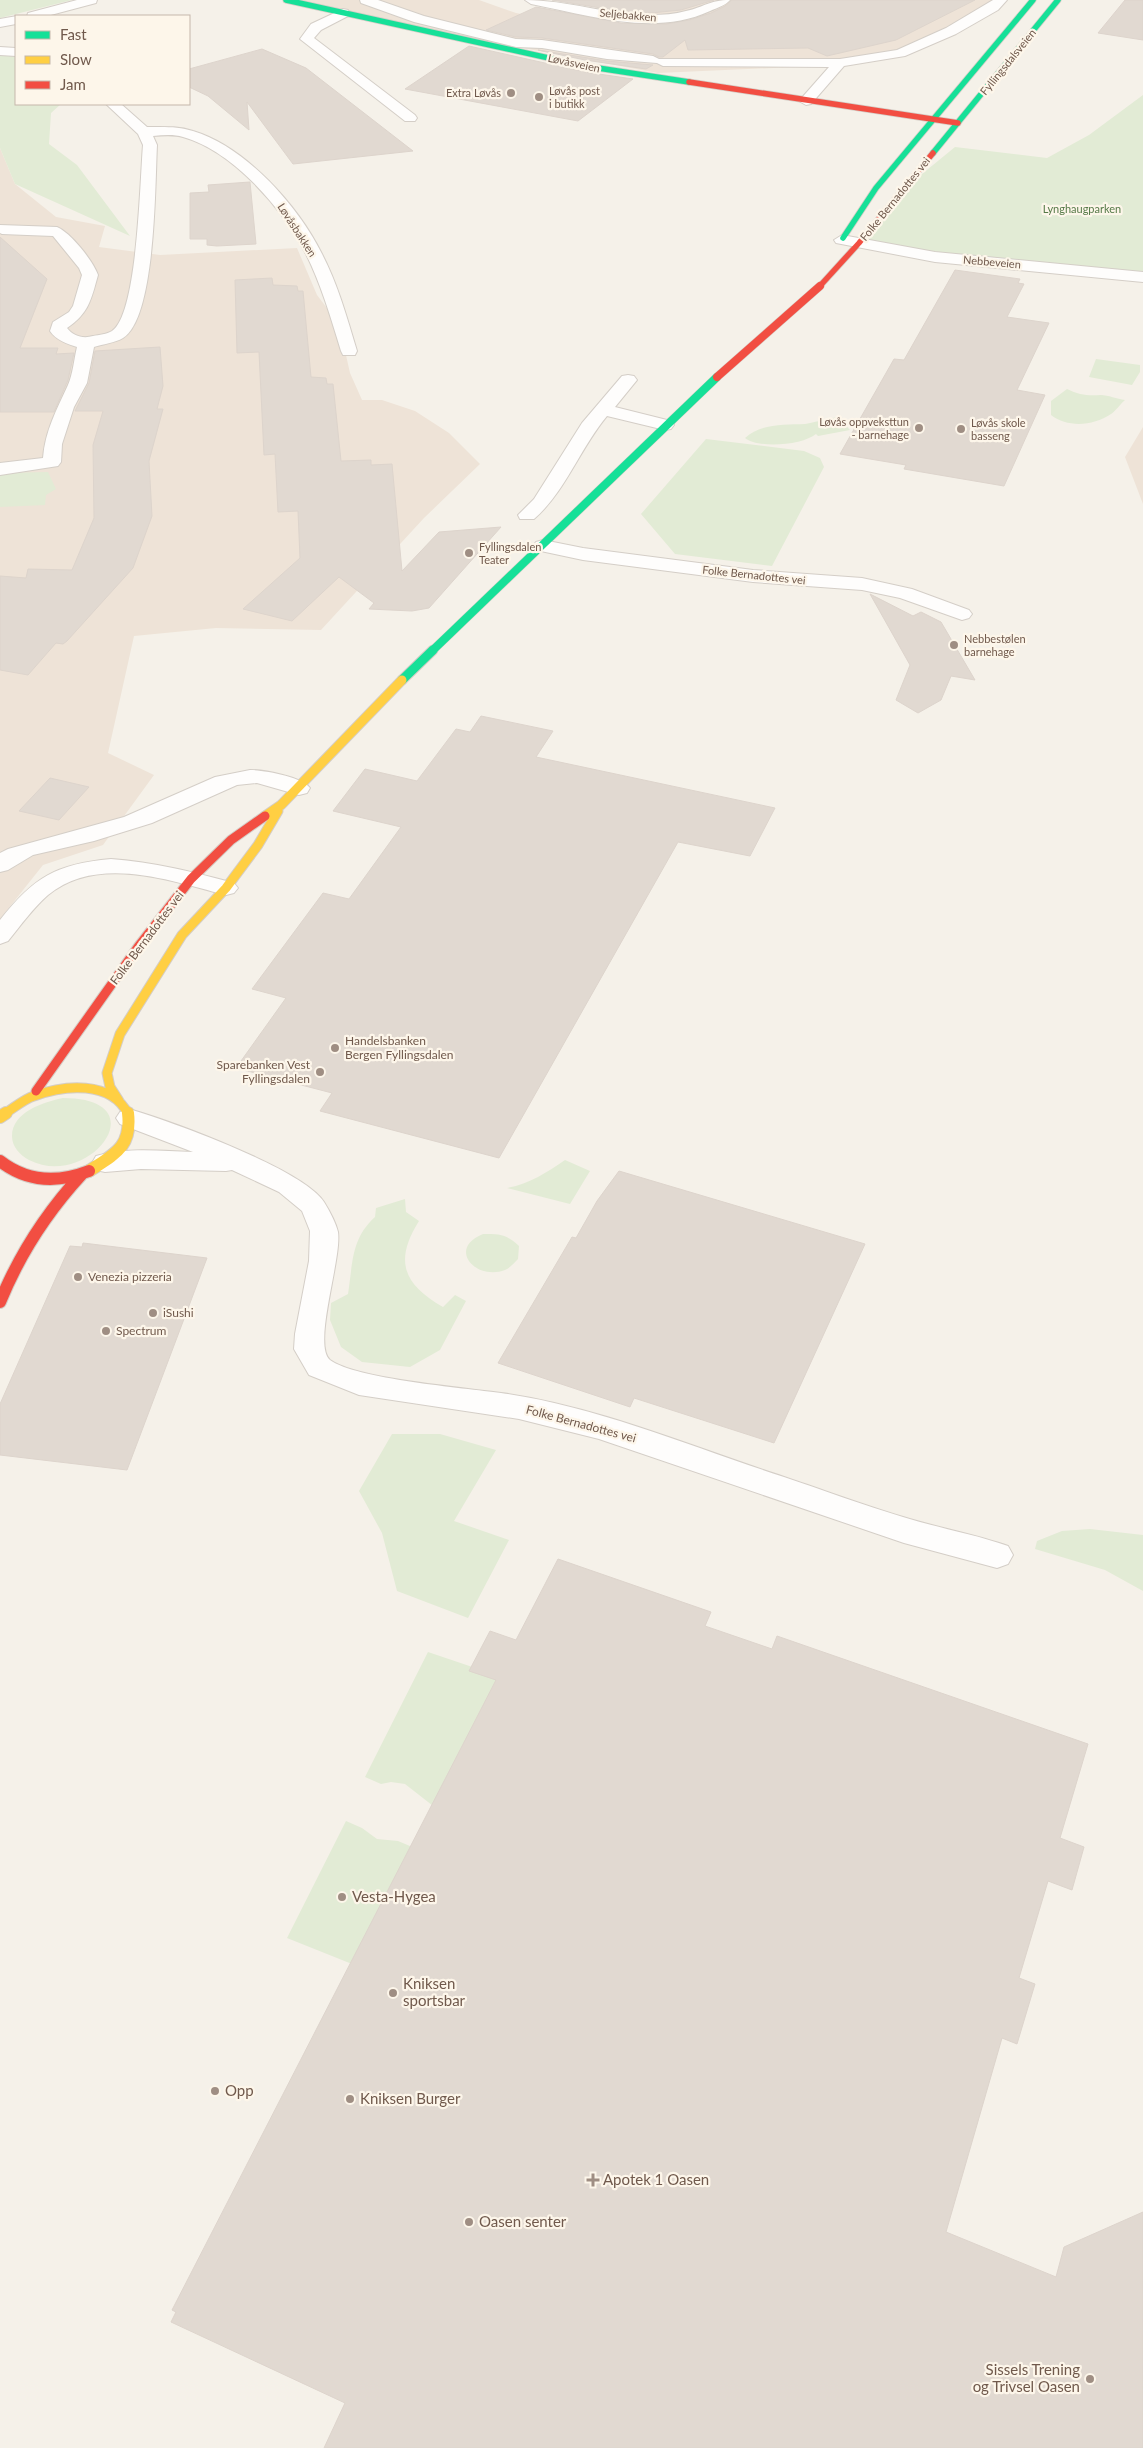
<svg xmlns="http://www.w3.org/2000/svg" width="1143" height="2448" font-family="Lato,sans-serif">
	<rect width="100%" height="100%" fill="#f5f1e9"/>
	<path fill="#eee3d7" d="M297,0H479L516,13L590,27L627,24L618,0H993L981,10L913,47L841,65L658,73L420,29Z
		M0,148L15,184L56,217L105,226L99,247L160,255L297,248L317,295L339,324L350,373L362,400H382L415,411L449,433L480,464L424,518L321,630L216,628L134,636L108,753L154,775L103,845L43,865L0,919Z
		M1143,427V504L1125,457Z"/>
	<path fill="#e2ebd5" d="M0,0H72L0,18Z
		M0,54H16V104H61L51,113L49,144L77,165L130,236L15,184L0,148Z
		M1143,95V277L935,257L859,243L900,192L955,147L1047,158L1089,135Z
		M1096,359L1140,365V372L1132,385L1089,377Z
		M1067,389C1079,395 1088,396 1101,395C1108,395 1117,399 1125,400C1120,404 1116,411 1111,414C1093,426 1068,428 1051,415V401Z
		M838,417L850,430L818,436L816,434C803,445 759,449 745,438C761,423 785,425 805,424C811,423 828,419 838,417Z
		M706,439L804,451L820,458L824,467L772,566L675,554L641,514Z
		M48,472L56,489L46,495L45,505L0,507V473Z
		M63,1098C160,1098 89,1191 29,1160C20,1155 12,1147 12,1136C12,1112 44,1102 63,1098Z
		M565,1160L590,1171L570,1204L507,1188C529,1184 546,1173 565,1160Z
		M405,1199L406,1212L419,1221C394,1261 403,1284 443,1307L455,1295L466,1301L440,1350L410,1367L362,1362L341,1347L330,1320L331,1303L348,1294C353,1262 351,1239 375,1217L376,1208Z
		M483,1234C500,1234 506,1234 519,1246L518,1259C514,1263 510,1268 505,1270C477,1281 446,1249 483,1234Z
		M392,1434H440L496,1450L454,1521L509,1540L468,1618L397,1591L382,1533L359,1491Z
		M1090,1529L1143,1535V1591L1105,1570L1035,1549L1037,1541L1062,1531Z
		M428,1652L502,1677L437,1809L405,1784L391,1782L381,1784L365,1777Z
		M346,1821L362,1828L377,1839L398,1841L417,1849L357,1966L287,1938Z"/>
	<path fill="#e1d9d1" stroke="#ddd4cc" d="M552,0H714L681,10L651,13L619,11Z
		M732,0H975L896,40L827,56L808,48L688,50L685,40L663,57H659L653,54L542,38L516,37L486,30L536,7L621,23L666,24L689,20L711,13L725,6Z
		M1125,0H1143V40L1098,33Z
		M469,46L585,72L633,79L578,121L405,89Z
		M262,49L306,68L413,151L293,164L247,102L249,130L208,96L189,87V69Z
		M538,50L607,61L653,65L646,69L585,60Z
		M250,182L256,244L217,246L207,245V239H190V193L209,192L208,185Z
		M0,237L47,279L20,348H58L56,354L74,353L68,380L54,412H0Z
		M955,270L1020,279L1018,283L1024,284L1007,317L1049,323L1017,390L1045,395L1004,486L904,469L906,465L840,454L894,359L904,360Z
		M272,278L273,285L297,286L298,291H303L311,377L326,378L327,384H333L341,461L371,460V465L392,464L402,571L439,532L501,527L429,608L412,611L369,609L374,603L339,577L292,621L243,609L300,558L298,511L278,512L275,454L264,455L259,352L237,353L235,280Z
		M160,347L163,386L157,409H163L149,461L152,516L133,568L67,641L63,644L56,643L28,675L0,670V576L26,578L28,569L72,570L94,518L93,445L103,411H75L89,383L95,351Z
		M870,594L913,616L921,612L941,622L975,680L951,676L941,700L918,713L896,700L910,665Z
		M481,716L553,731L536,757L775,808L750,856L678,842L499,1158L320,1111L332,1093L236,1068L286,998L252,989L323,893L349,899L401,827L333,811L365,769L417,781L456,729L470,732Z
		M50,778L89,787L59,820L19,811Z
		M619,1171L865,1244L774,1443L634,1398L630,1407L498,1363L572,1237L576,1238L597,1201Z
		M83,1243L207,1258L127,1470L0,1455V1404L70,1246L82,1247Z
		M558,1559L711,1612L705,1626L772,1649L777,1636L1088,1744L1060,1838L1084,1847L1072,1890L1048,1881L1019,1978L1035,1984L1017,2044L1002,2038L946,2232L1056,2277L1064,2247L1143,2212V2448H324L345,2403L171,2322L176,2312L172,2310L496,1680L469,1671L480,1650L490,1631L516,1640Z"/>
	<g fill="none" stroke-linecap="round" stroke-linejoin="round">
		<g stroke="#d4cec7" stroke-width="2">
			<path id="street" d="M77,0H97L96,3L47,16H27L28,13Z
				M360,0H378L424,16L516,39L542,40L653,56L659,59H840L897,50L946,28L993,0H1007L998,10L956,34L905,56L844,66L811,104L806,105L799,101L829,67L663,66L657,63L607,59L542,48L516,47L414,22L361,3Z
				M525,0C567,0 608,15 651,15C663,15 675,14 686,11C705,7 709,0 730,0C726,5 717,8 710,11C654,37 588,15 531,4Z
				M343,9L348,10L349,13L348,16L321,30L314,38L415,115L417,118L415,121H405L300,39L311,24Z
				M17,16L16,24L0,27V19Z
				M0,47L16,48V56L0,55Z
				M106,104H121L147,127C163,127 178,126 193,131C246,147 298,206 322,254C338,285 347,318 357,351L355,355H343L341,351C331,318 321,284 306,254C283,209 233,151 183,137C174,134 163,135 153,136L157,145C155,183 156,318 123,338C115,343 103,344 94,347L87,383L74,407L62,444L61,462L58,466L0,475V463L43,458C45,431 57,409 68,385C73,374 74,359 77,347C67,344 56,340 50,331L53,322L69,312L73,306L82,275L79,268L53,236L2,234L0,233V225L57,227C71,233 93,261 98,275C91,300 89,313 67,328C73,336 83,339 93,336C99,335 107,334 112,331C138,314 140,178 143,145L138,134Z
				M842,235L935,252L1143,272V282L935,262L836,243L834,240Z
				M628,375L634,376L637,380L615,407L671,421L674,425L671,429L665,430L607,416C580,448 566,491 534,519H520L518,515L534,499L582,423L622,376Z
				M543,540L583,548L753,570L862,578L912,589L969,610L972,614L969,618L962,620L900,598L862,590L753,582L583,560L536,550L533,546L536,542Z
				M250,770C264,770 303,777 310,788L307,793L299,795L257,783L237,785L152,823L94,841L33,855L8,870L0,872V853L8,849L124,817L215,777Z
				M111,859C153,862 193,872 234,883L238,888L234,893L226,895C171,881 98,854 48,895C33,908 21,925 8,941L0,944V920C34,877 56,864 111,859Z
				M129,1109C170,1121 303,1169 324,1202C329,1210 336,1223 338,1232C342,1259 312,1345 330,1360C356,1379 464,1388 501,1393C596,1406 692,1447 784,1477C823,1490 863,1505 903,1517C938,1528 974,1534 1008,1546L1013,1555L1008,1564L997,1568L904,1543L599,1439L519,1419L359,1395L309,1375L294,1349L295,1334L309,1261L310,1231L302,1211L279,1192L232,1170L226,1171L141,1169L105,1172L96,1170L92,1163L96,1156C126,1147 161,1151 193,1152L120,1124L116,1118L120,1112Z"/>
		</g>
		<g stroke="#d4cdc6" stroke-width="7">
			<path id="fast-far2" d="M286,0L585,66L689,82
				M933,153L1058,0
				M843,238L876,188L1033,0"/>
		</g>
		<g stroke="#d4cdc6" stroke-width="9">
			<path id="fast-far1" d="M432,651L717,377"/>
		</g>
		<g stroke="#d4cdc6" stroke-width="11">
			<path id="fast" d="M402,680L433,650"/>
		</g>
		<g stroke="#d4cdc6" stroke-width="11">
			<path id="slow-far1" d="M265,816L281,805L402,680
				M119,1101L110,1087L107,1073L120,1034L182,935L226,888L258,845L278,811
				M4,1114C14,1108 24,1099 34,1096C64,1085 111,1080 128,1114"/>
		</g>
		<g stroke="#d4cdc6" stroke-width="14">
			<path id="slow" d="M0,1117L6,1113
				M89,1171C115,1154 132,1147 128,1113"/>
		</g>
		<g stroke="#d4cdc6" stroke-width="7">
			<path id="jam-far3" d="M689,82L958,123
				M819,287L859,243L933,153"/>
		</g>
		<g stroke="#d4cdc6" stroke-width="9">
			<path id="jam-far2" d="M717,377L820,286"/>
		</g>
		<g stroke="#d4cdc6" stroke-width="11">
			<path id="jam-far1" d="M36,1091L138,947L191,879L231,840L265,816"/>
		</g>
		<g stroke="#d4cdc6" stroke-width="14">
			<path id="jam" d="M0,1161C27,1182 58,1183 89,1171
				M0,1302C20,1253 46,1213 82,1174"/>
		</g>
		<use href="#street" fill="#fefdfc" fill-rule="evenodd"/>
		<use href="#fast-far2" stroke="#16e098" stroke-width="5.5"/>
		<use href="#fast-far1" stroke="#16e098" stroke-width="8"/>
		<use href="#fast" stroke="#16e098" stroke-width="9"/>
		<use href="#slow-far1" stroke="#ffcf43" stroke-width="9"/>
		<use href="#slow" stroke="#ffcf43" stroke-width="12"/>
		<use href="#jam-far3" stroke="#f24e42" stroke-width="5.5"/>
		<use href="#jam-far2" stroke="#f24e42" stroke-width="8"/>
		<use href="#jam-far1" stroke="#f24e42" stroke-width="9"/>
		<use href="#jam" stroke="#f24e42" stroke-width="12"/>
	</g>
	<g fill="#9f8e83" stroke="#fdf6ea" stroke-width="2">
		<circle cx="511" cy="93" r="5"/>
		<circle cx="539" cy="97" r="5"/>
		<circle cx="919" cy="428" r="5"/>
		<circle cx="961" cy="429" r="5"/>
		<circle cx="469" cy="553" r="5"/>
		<circle cx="954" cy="645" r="5"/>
		<circle cx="335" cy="1048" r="5"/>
		<circle cx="320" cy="1072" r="5"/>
		<circle cx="78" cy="1277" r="5"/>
		<circle cx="153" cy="1313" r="5"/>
		<circle cx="106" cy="1331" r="5"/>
		<circle cx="342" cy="1897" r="5"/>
		<circle cx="393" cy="1993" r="5"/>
		<circle cx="215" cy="2091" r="5"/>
		<circle cx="350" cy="2099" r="5"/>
		<path d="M590.5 2172.5h5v5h5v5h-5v5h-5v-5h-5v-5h5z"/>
		<circle cx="469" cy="2222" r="5"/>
		<circle cx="1090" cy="2379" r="5"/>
	</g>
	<g text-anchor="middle" stroke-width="4.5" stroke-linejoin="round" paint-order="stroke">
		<g font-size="11" fill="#70594c" stroke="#fdf6ea">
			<text transform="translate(628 15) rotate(5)" y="4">Seljebakken</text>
			<text transform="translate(1008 62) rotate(-51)" y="4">Fyllingsdalsveien</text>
			<text transform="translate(574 63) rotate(12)" y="4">Løvåsveien</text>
			<text transform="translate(895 199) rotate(-51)" y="4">Folke Bernadottes vei</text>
			<text transform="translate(297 230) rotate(57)" y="4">Løvåsbakken</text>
			<text transform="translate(992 262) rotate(5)" y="4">Nebbeveien</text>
			<text transform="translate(754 575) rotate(6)" y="4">Folke Bernadottes vei</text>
		</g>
		<g font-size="11" fill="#70594c" stroke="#fdf6ea" text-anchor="start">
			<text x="549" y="95">Løvås post<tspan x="549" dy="13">i butikk</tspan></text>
			<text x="501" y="97" text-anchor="end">Extra Løvås</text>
			<text x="909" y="426" text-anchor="end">Løvås oppveksttun<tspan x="909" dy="13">- barnehage</tspan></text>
			<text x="971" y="427">Løvås skole<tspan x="971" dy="13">basseng</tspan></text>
			<text x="479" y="551">Fyllingsdalen<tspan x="479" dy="13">Teater</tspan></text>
			<text x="964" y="643">Nebbestølen<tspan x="964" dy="13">barnehage</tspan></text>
		</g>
		<g font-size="11" fill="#567a48" stroke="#fdf6ea">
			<text x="1082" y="213">Lynghaugparken</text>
		</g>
		<g font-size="12" fill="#70594c" stroke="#fdf6ea">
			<text transform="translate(147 938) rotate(-53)" y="4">Folke Bernadottes vei</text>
			<text transform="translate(581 1424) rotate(15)" y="4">Folke Bernadottes vei</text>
		</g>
		<g font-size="12" fill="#70594c" stroke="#fdf6ea" text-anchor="start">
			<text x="345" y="1045">Handelsbanken<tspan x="345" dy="14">Bergen Fyllingsdalen</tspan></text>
			<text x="310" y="1069" text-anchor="end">Sparebanken Vest<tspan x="310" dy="14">Fyllingsdalen</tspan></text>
			<text x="88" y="1281">Venezia pizzeria</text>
			<text x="163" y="1317">iSushi</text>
			<text x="116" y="1335">Spectrum</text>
		</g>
		<g font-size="15" fill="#70594c" stroke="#fdf6ea" text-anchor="start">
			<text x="352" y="1902">Vesta-Hygea</text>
			<text x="403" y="1989">Kniksen<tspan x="403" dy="17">sportsbar</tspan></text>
			<text x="225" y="2096">Opp</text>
			<text x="360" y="2104">Kniksen Burger</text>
			<text x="603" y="2185">Apotek 1 Oasen</text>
			<text x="479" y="2227">Oasen senter</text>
			<text x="1080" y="2375" text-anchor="end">Sissels Trening<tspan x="1080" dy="17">og Trivsel Oasen</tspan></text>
		</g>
	</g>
	<rect x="15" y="15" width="175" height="90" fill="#fdf6ea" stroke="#c5b7ab"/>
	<rect x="25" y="31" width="25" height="8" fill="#16e098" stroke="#c5b7ab"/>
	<text x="60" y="40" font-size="15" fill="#70594c">Fast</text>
	<rect x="25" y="56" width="25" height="8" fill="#ffcf43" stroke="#c5b7ab"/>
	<text x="60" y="65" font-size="15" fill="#70594c">Slow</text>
	<rect x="25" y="81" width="25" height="8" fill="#f24e42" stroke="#c5b7ab"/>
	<text x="60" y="90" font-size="15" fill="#70594c">Jam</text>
</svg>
